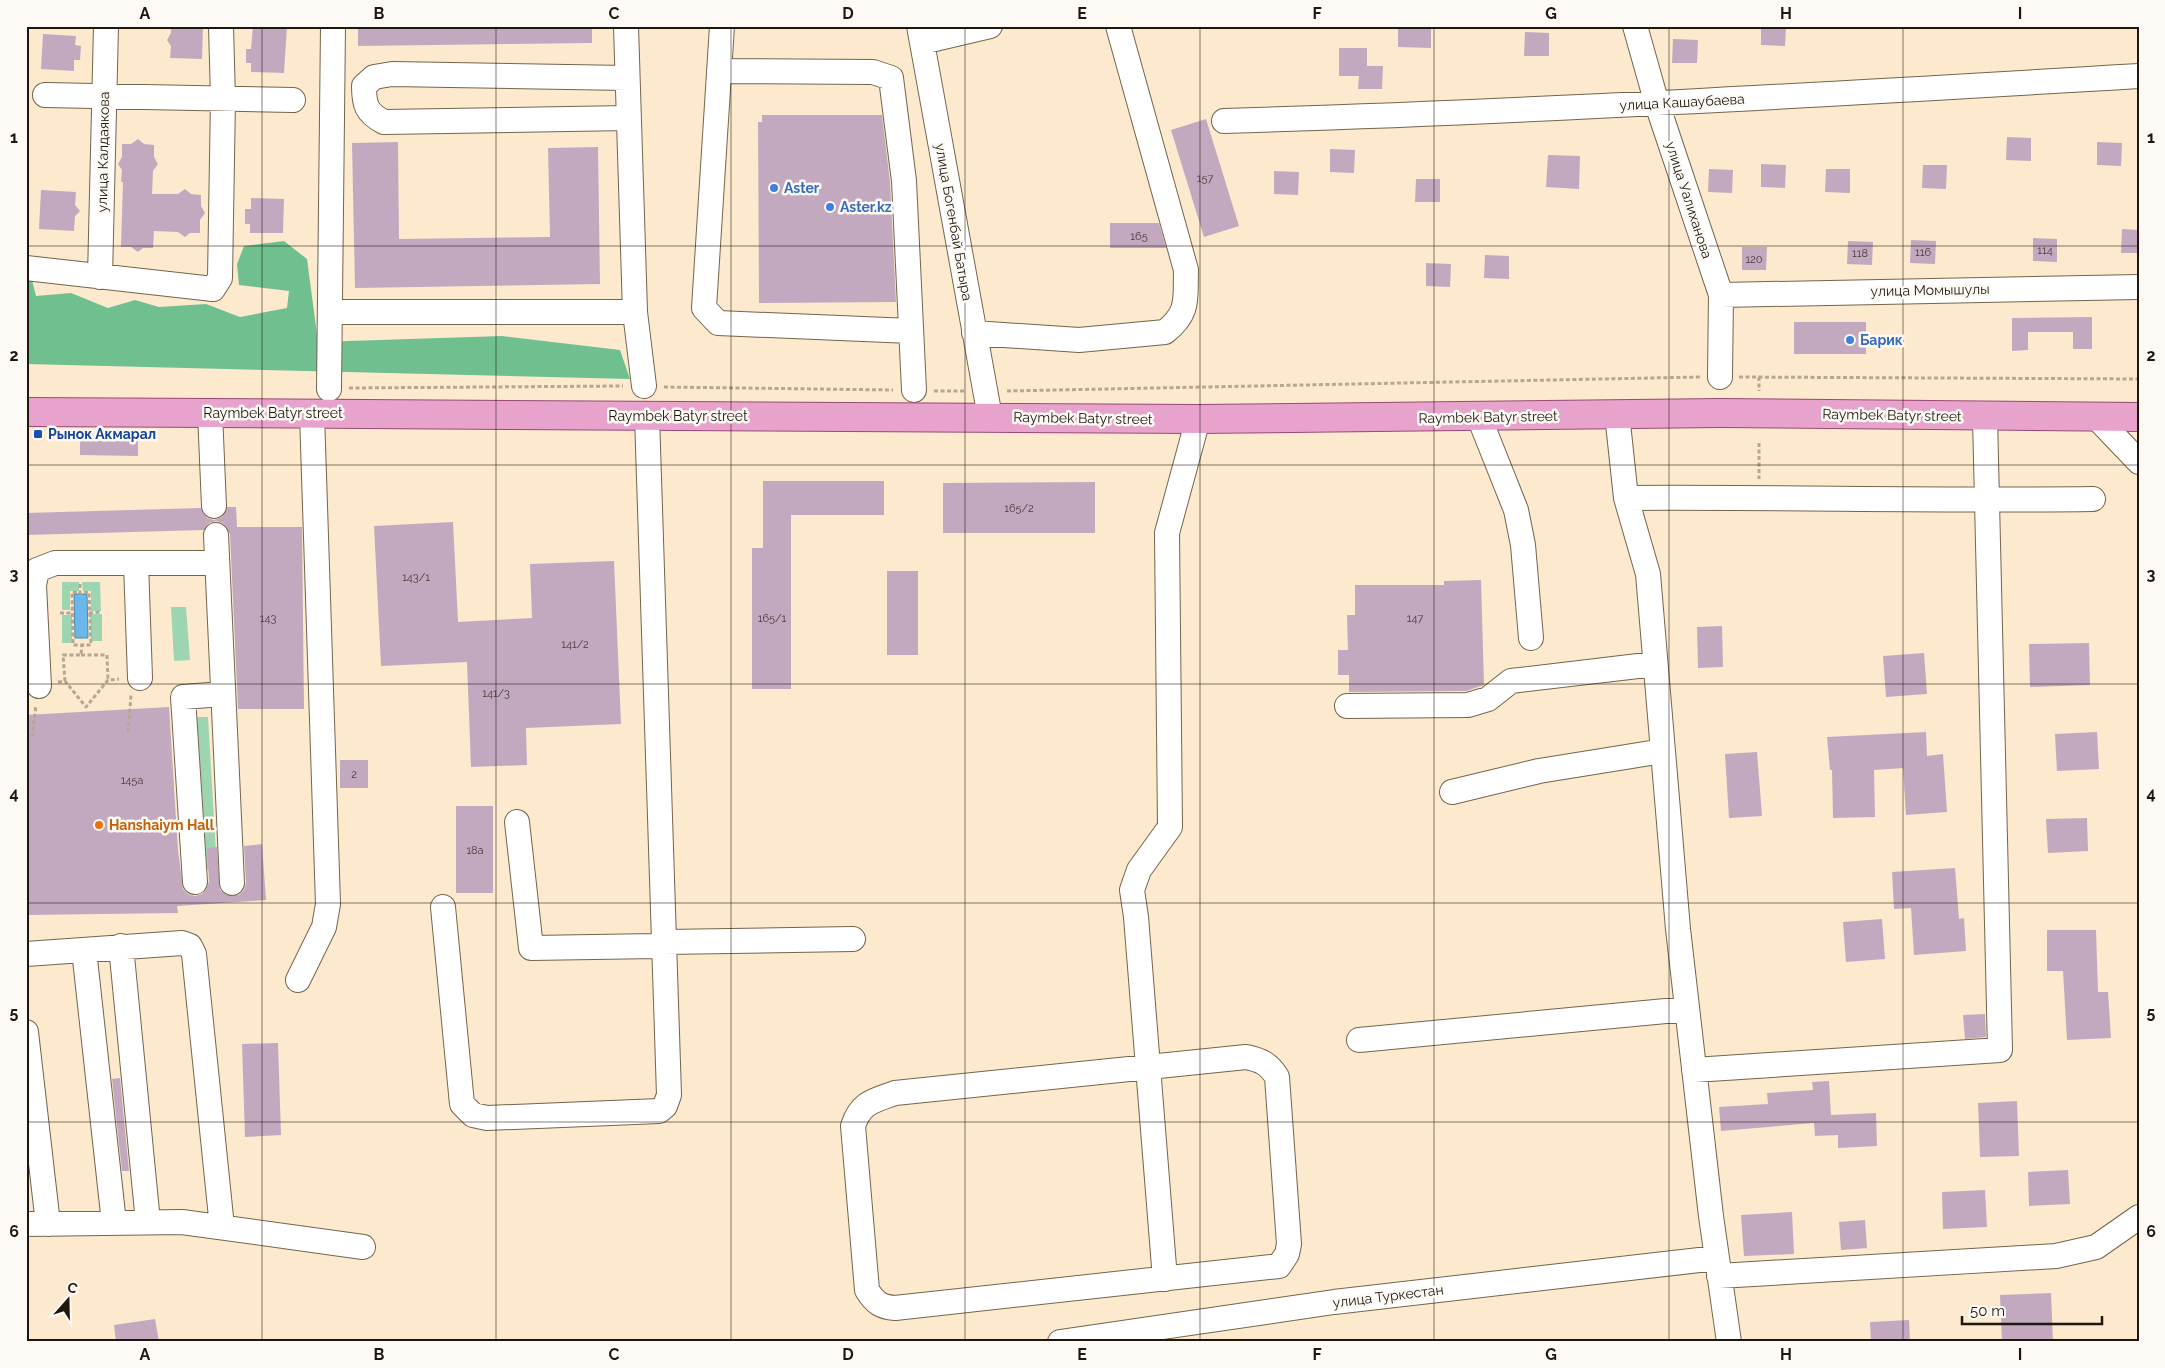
<svg xmlns="http://www.w3.org/2000/svg" width="2165" height="1368" font-family="Raleway,sans-serif">
	<rect width="100%" height="100%" fill="#fde9ce"/>
	<path fill="#9dd5b1" d="M62,582H79V591H70V610H62Z
		M82,582H100L101,611H91V591H83Z
		M171,607H186L190,660L174,661Z
		M90,614H102V641H91Z
		M62,615H72V643H62Z
		M197,717H208L217,869H207Z"/>
	<path fill="#70c08f" d="M284,241L307,259L318,342L502,336L620,350L630,379L26,364V280H32L36,296L71,293L108,308L135,300L159,307L206,304L240,317L287,308L289,291L239,285L237,264L244,246Z"/>
	<path fill="#69b7eb" stroke="#5287a8" d="M74,594H87L88,638H75Z"/>
	<path fill="#c3a9bf" d="M171,26H203L202,59L170,58L171,46L167,40L171,33Z
		M253,26H287L284,73L251,72V63H246V49H251Z
		M358,26H592V43L358,46Z
		M1398,26H1431V48L1398,47Z
		M1761,26H1786L1785,46L1761,45Z
		M1525,32L1549,33V56H1524Z
		M43,34L76,36L75,45L81,46L80,60H74V71L41,69Z
		M1673,39L1698,40L1697,63H1672Z
		M1339,48H1367V66H1383L1382,89H1358L1359,76H1339Z
		M762,115H882L890,182L896,302L759,303L758,122H762Z
		M1206,119L1239,226L1204,237L1171,130Z
		M2007,137L2031,138V161L2006,160Z
		M138,139L144,144L154,145V157L158,164L153,171L152,194H178L185,189L191,194L201,195V206L205,213L200,220V233H190L185,237L178,232L154,231L153,248H143L138,252L131,247H121L123,182H121L122,170L118,164L122,157V144H131Z
		M398,142L399,239L550,237L548,148L598,147L600,284L355,288L352,143Z
		M2097,142L2122,143L2121,166L2097,165Z
		M1330,149L1355,150L1354,173L1330,172Z
		M1548,155L1580,156L1579,189L1546,187Z
		M1761,164L1786,165L1785,188L1761,187Z
		M1923,165H1947L1946,189L1922,188Z
		M1709,169L1733,170L1732,193L1708,192Z
		M1826,169H1850V193L1825,192Z
		M1274,171L1299,172L1298,195L1274,194Z
		M1416,179H1440V202H1415Z
		M41,190L76,192L75,205L80,211L75,216L74,231L39,229Z
		M251,198L284,199L283,233H250V224H245V209H251Z
		M1110,223H1159L1166,248H1110Z
		M2122,229L2139,230V253H2121Z
		M2033,238L2057,239V262L2033,261Z
		M1911,240L1936,241L1935,264L1910,263Z
		M1848,241L1873,242L1872,265L1847,264Z
		M1742,247H1767L1766,270H1742Z
		M1485,255L1509,256V279L1484,278Z
		M1426,263L1451,264L1450,287L1426,286Z
		M2092,317V349H2073V332H2028V350L2012,351V318Z
		M1794,322H1866V354H1794Z
		M80,441H138V456L80,455Z
		M763,481H884V515H791V689H752V548H763Z
		M1095,482V533H943V483Z
		M227,507H236L237,527H302L304,709H238L230,534L223,523L216,521L209,523L204,530L26,535V513L201,508L207,518L214,520L222,517Z
		M453,522L458,622L532,618L530,564L614,561L621,724L526,728L527,765L471,767L467,662L381,666L374,526Z
		M887,571H918V655H887Z
		M1481,580L1484,685L1466,691L1349,692V675H1338V650H1348L1347,615H1355V585H1444V581Z
		M1722,626L1723,667L1698,668L1697,627Z
		M2089,643L2090,685L2030,687L2029,644Z
		M1924,653L1927,694L1886,697L1883,656Z
		M169,707L178,850L183,889L188,894L195,896L202,894L207,888L209,881L207,848L217,847L220,890L226,895H239L244,890L246,883L244,846L262,844L266,900L177,906L178,913L26,915V715Z
		M1926,732L1927,756L1943,754L1947,812L1906,815L1903,768L1874,770L1875,817L1833,818L1832,770H1830L1827,737Z
		M2097,732L2099,769L2057,771L2055,734Z
		M1757,752L1762,816L1729,818L1725,754Z
		M340,760H368V788H340Z
		M456,806H493V893H456Z
		M2087,818L2088,851L2048,853L2046,819Z
		M1955,868L1959,919L1964,918L1966,951L1914,955L1911,908L1894,909L1892,872Z
		M1882,919L1885,959L1846,962L1843,922Z
		M2047,930H2096L2098,992H2108L2111,1038L2067,1040L2063,971H2047Z
		M1985,1014L1986,1037L1965,1039L1963,1015Z
		M278,1043L281,1135L245,1137L242,1044Z
		M120,1078L129,1171H122L112,1079Z
		M1829,1081L1831,1115L1876,1113L1877,1146L1838,1148V1135L1815,1136L1814,1123L1721,1131L1719,1107L1768,1104L1767,1093L1813,1090L1812,1082Z
		M2017,1101L2019,1156L1980,1157L1978,1103Z
		M2068,1170L2070,1204L2029,1206L2028,1172Z
		M1985,1190L1987,1227L1943,1229L1942,1192Z
		M1792,1212L1794,1254L1744,1256L1741,1215Z
		M1865,1220L1867,1248L1841,1250L1839,1222Z
		M2051,1293L2053,1342H2002L2000,1295Z
		M155,1319L159,1342H116L114,1325Z
		M1909,1320L1910,1342H1871L1870,1322Z"/>
	<g fill="none" stroke-linecap="round" stroke-linejoin="round">
		<g stroke="#75644b" stroke-width="26">
			<path id="minor" d="M626,26L635,312L644,386
				M722,26L704,308L718,323L911,331
				M919,26L990,417
				M1635,26L1657,104L1721,295L1720,377
				M922,42L990,26
				M719,71L873,72L891,78L904,181L914,390
				M627,78L392,74L374,77L364,86C364,104 366,113 384,122L628,118
				M45,95L293,100
				M1224,121C1529,112 1834,94 2139,76
				M26,268L213,289L220,278L223,99L221,26
				M100,277L106,26
				M1721,295L2139,287
				M330,312H635
				M974,333L1079,340L1165,332C1190,312 1185,299 1186,270L1118,26
				M329,389L333,26
				M210,413L214,506
				M1617,414L1626,498L1648,574L1678,929L1711,1216L1729,1342
				M1479,417L1516,510L1523,545L1531,638
				M2096,417L2139,462
				M1626,498C1782,497 1937,501 2093,499
				M216,535L232,883
				M136,563L140,678
				M39,686L34,585L37,570L55,563H217
				M1347,706L1468,705L1488,699L1511,681L1655,664
				M1452,792L1539,771L1663,751
				M517,822L531,948L656,946L665,942L853,939
				M195,882L183,697L223,694
				M443,907L462,1104L473,1115L487,1118L659,1111L665,1106L669,1095L647,416
				M121,946L148,1222
				M84,950L114,1223
				M26,954L182,943L190,946L194,954L222,1227
				M298,980L324,927L328,904L312,414
				M26,1032L48,1224
				M1359,1040L1687,1009
				M1246,1057C1261,1060 1269,1064 1277,1077L1289,1244L1287,1254L1279,1266L895,1308C881,1307 875,1303 867,1290L853,1126C861,1102 873,1101 895,1093Z
				M1694,1070L2000,1050L1985,417
				M26,1224L182,1222L363,1247
				M1719,1276L2056,1256L2096,1247L2139,1217
				M1165,1279L1136,917L1132,890L1139,870L1170,827L1167,533L1198,419
				M1060,1342L1334,1302L1717,1258"/>
		</g>
		<g stroke="#984a73" stroke-width="30">
			<path id="major" d="M26,412L1198,419L1720,413L2139,417"/>
		</g>
		<path stroke="#b7a791" stroke-width="3" stroke-dasharray="4 2.5" stroke-linecap="butt" d="M1739,377L2139,379
			M1759,377V391
			M664,387L893,390
			M349,388L623,386
			M934,391H966
			M1007,391L1700,377
			M1759,443V479
			M80,584V593L89,592L91,645H73L72,592L80,593
			M60,613H72
			M89,613L101,612
			M81,655H107L108,680
			M65,681L63,655H81L82,645
			M58,682L65,681L86,707L108,680L119,679
			M128,732L131,695
			M32,737L36,705"/>
		<use href="#minor" stroke="#fff" stroke-width="24"/>
		<use href="#major" stroke="#e8a3cc" stroke-width="28"/>
	</g>
	<path fill="none" stroke="#1e170d" stroke-width="1" stroke-opacity="0.55" d="M262,26V1342M496,26V1342M731,26V1342M965,26V1342M1200,26V1342M1434,26V1342M1669,26V1342M1903,26V1342M26,246H2139M26,465H2139M26,684H2139M26,903H2139M26,1122H2139"/>
	<g fill="#3f7fe0" stroke="#fdf9f4" stroke-width="2">
		<circle cx="774" cy="188" r="5"/>
		<circle cx="830" cy="207" r="5"/>
		<circle cx="1850" cy="340" r="5"/>
	</g>
	<rect fill="#1a4fb4" stroke="#fdf9f4" stroke-width="2" x="33" y="429" width="10" height="10" rx="2.5"/>
	<circle fill="#e8710a" stroke="#fdf9f4" stroke-width="2" cx="99" cy="825" r="5"/>
	<g text-anchor="middle" stroke-width="5" stroke-linejoin="round" paint-order="stroke">
		<g font-size="11" fill="#473c3a">
			<text x="1205" y="182">157</text>
			<text x="1139" y="240">165</text>
			<text x="2045" y="254">114</text>
			<text x="1923" y="256">116</text>
			<text x="1860" y="257">118</text>
			<text x="1754" y="263">120</text>
			<text x="1019" y="512">165/2</text>
			<text x="416" y="581">143/1</text>
			<text x="268" y="622">143</text>
			<text x="772" y="622">165/1</text>
			<text x="1415" y="622">147</text>
			<text x="575" y="648">141/2</text>
			<text x="496" y="697">141/3</text>
			<text x="354" y="778">2</text>
			<text x="132" y="784">145а</text>
			<text x="475" y="854">18а</text>
		</g>
		<g font-size="14" fill="#1e170d" stroke="#fdf9f4">
			<text transform="translate(1682 102) rotate(-3)" y="5">улица Кашаубаева</text>
			<text transform="translate(103 152) rotate(-89)" y="5">улица Калдаякова</text>
			<text transform="translate(1689 200) rotate(72)" y="5">улица Уалиханова</text>
			<text transform="translate(954 222) rotate(80)" y="5">улица Богенбай Батыра</text>
			<text transform="translate(1930 290) rotate(-1)" y="5">улица Момышулы</text>
			<text x="273" y="418">Raymbek Batyr street</text>
			<text transform="translate(1892 415) rotate(1)" y="5">Raymbek Batyr street</text>
			<text x="678" y="421">Raymbek Batyr street</text>
			<text transform="translate(1488 417) rotate(-1)" y="5">Raymbek Batyr street</text>
			<text transform="translate(1083 418) rotate(1)" y="5">Raymbek Batyr street</text>
			<text transform="translate(1388 1296) rotate(-7)" y="5">улица Туркестан</text>
		</g>
		<g font-size="14" font-weight="bold" fill="#366cbe" stroke="#fdf9f4" text-anchor="start">
			<text x="784" y="193">Aster</text>
			<text x="840" y="212">Aster.kz</text>
			<text x="1860" y="345">Барик</text>
		</g>
		<g font-size="14" font-weight="bold" fill="#164399" stroke="#fdf9f4" text-anchor="start">
			<text x="48" y="439">Рынок Акмарал</text>
		</g>
		<g font-size="14" font-weight="bold" fill="#c56008" stroke="#fdf9f4" text-anchor="start">
			<text x="109" y="830">Hanshaiym Hall</text>
		</g>
	</g>
	<rect width="2165" height="1368" fill="none" stroke="#fdf9f4" stroke-width="55"/>
	<g transform="translate(68 1300) rotate(20)" stroke="#fdf9f4" stroke-width="4" paint-order="stroke">
	<path d="M0-4L9 19L0 12L-9 19Z" fill="#1e170d"/>
	<text y="-8" font-size="14" font-weight="bold" text-anchor="middle" fill="#1e170d">С</text>
	</g>
	<path d="M1962 1316v8h140v-8" fill="none" stroke="#1e170d" stroke-width="2.5"/>
	<text x="1970" y="1316" font-size="15" fill="#1e170d" stroke="#fdf9f4" stroke-width="4" paint-order="stroke">50 m</text>
	<rect x="28" y="28" width="2110" height="1312" fill="none" stroke="#1e170d" stroke-width="2"/>
	<g font-size="16" text-anchor="middle" font-weight="bold" fill="#1e170d">
		<text x="145" y="19">A</text>
		<text x="379" y="19">B</text>
		<text x="614" y="19">C</text>
		<text x="848" y="19">D</text>
		<text x="1082" y="19">E</text>
		<text x="1317" y="19">F</text>
		<text x="1551" y="19">G</text>
		<text x="1786" y="19">H</text>
		<text x="2020" y="19">I</text>
		<text x="14" y="143">1</text>
		<text x="2151" y="143">1</text>
		<text x="14" y="361">2</text>
		<text x="2151" y="361">2</text>
		<text x="14" y="580">3</text>
		<text x="2151" y="580">3</text>
		<text x="14" y="799">4</text>
		<text x="2151" y="799">4</text>
		<text x="14" y="1018">5</text>
		<text x="2151" y="1018">5</text>
		<text x="14" y="1237">6</text>
		<text x="2151" y="1237">6</text>
		<text x="145" y="1360">A</text>
		<text x="379" y="1360">B</text>
		<text x="614" y="1360">C</text>
		<text x="848" y="1360">D</text>
		<text x="1082" y="1360">E</text>
		<text x="1317" y="1360">F</text>
		<text x="1551" y="1360">G</text>
		<text x="1786" y="1360">H</text>
		<text x="2020" y="1360">I</text>
	</g>
</svg>
